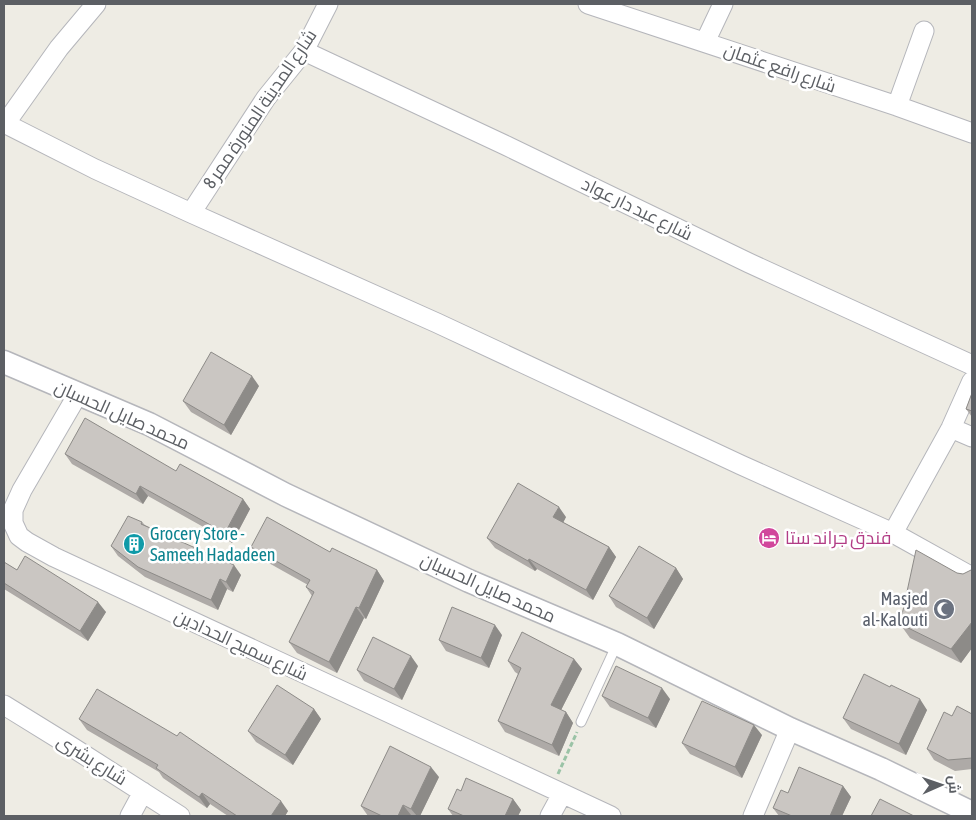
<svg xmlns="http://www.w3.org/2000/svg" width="976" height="820" font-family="'Asap Condensed',Cairo,sans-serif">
	<rect width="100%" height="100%" fill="#eeece4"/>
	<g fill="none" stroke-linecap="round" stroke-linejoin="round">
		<g stroke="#b5b6bb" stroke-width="11">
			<path id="service" d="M581,722L617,644"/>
		</g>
		<g stroke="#b5b6bb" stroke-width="21">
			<path id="minor" d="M588,4L897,106L972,133
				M705,42L723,4
				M304,51L507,146L749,263L972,365
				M897,106L924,31
				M4,123L95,169L191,213L437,323L741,465L893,533L972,577
				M5,124L59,48L96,4
				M191,213L266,98L304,51L328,4
				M78,394L22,490L13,510V523L19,536L27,542L54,557L611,816
				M951,428L972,437
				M893,533L951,428L972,381
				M4,705L72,747L180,816
				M130,816L143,792
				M550,816L562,794
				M753,816L790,729"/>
		</g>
		<g stroke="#b5b6bb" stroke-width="25">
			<path id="tertiary" d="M4,362L149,424L286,495L469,581L617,644L790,729L881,769L972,813"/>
		</g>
		<path stroke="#9ac3a6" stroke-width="3" stroke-dasharray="5 2.5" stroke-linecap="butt" d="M558,774L577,732"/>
		<use href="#service" stroke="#fff" stroke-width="9"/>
		<use href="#minor" stroke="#fff" stroke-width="19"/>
		<use href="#tertiary" stroke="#fff" stroke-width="22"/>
	</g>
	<path fill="#aeaaa7" d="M259,386L231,435L191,412L183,401Z
		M972,393V417L966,409Z
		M65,454L176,471L243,499L250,509L232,543L148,496L143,504L72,464Z
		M566,517L563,522L609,547L616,557L593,600L537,569L535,571L495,548L487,538Z
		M142,522L145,525L241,575L233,592L227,589L218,610L145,577L118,556L111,546Z
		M251,547L330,552L377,570L384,581L366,619L364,618L337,673L297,653L289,642L312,596L306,587L308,585L258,557Z
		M4,562L17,570L106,612L88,641L4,589Z
		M676,568L683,579L654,629L616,607L609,596Z
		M972,571V648L961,663L910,638L900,624L957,573L963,574Z
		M502,635L489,668L446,651L439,640Z
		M574,659L582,669L561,710L566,712L573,723L559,756L505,732L498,721L518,674L515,672L508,661Z
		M418,666L402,700L364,681L357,670Z
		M890,687L927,710L906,755L851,729L843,718Z
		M602,696L670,699L656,728L610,707Z
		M314,709L321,719L293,765L256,742L248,731Z
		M972,714V769L955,771L934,760L927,749L952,716Z
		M79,719L288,811L285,816H228L210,804L207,808L163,778L159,772L87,730Z
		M762,735L742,778L690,754L682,743Z
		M439,777L420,816H412L411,815L410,816H368L361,806Z
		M843,786L851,797L842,816H779L773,808L788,793Z
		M461,791L513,799L521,810L518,816H453L448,809Z"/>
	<path fill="#8d8b88" d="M252,376L259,386L231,435L224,425Z
		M140,486L148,496L143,504L136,494Z
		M243,499L250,509L232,543L225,533Z
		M559,507L566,517L561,527L553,517Z
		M609,547L616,557L593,600L586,590Z
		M529,559L537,569L535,571L528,561Z
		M234,565L241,575L233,592L226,582Z
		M676,568L683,579L654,629L647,618Z
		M377,570L384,581L366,619L359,608Z
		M220,579L227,589L218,610L211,600Z
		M98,602L106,612L88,641L80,631Z
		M356,607L364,618L337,673L329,662Z
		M972,622V648L961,663L951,649Z
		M495,625L502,635L489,668L481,658Z
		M411,656L418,666L402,700L394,689Z
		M574,659L582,669L558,716L551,705Z
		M662,688L670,699L656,728L648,718Z
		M920,699L927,710L906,755L899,744Z
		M314,709L321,719L293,765L285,755Z
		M566,712L573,723L559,756L552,745Z
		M754,725L762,735L742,778L735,767Z
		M431,767L439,777L420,816H417L411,809Z
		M843,786L851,797L842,816H830Z
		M202,793L210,804L207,808L199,797Z
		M513,799L521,810L518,816H505Z
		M281,801L288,811L285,816H271Z
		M403,805L411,815L410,816H398Z"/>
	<path fill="#cac6c2" stroke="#8d8b88" d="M211,352L252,376L224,425L183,401Z
		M972,393V411L966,409Z
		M85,418L176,471L180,464L243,499L225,533L140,486L136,494L65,454Z
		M518,483L559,507L553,517L609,547L586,590L529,559L528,561L487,538Z
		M128,516L142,522L141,524L234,565L226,582L220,579L211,600L138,567L111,546Z
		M267,517L330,552L332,548L377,570L359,608L356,607L329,662L289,642L314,592L306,587L310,580L251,547Z
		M639,546L676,568L647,618L609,596Z
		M916,550L957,573L963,574L971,570L972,571V622L951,649L900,624Z
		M25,556L98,602L80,631L4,583V562L17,570Z
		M452,607L495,625L481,658L439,640Z
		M522,632L574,659L551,705L566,712L552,745L498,721L521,668L508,661Z
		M373,637L411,656L394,689L357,670Z
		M616,666L662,688L648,718L602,696Z
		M864,674L890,687L891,685L920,699L899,744L843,718Z
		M277,685L314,709L285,755L248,731Z
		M97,689L177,736L180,732L281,801L271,816H237L202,793L199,797L156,768L158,765L79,719Z
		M702,701L754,725L735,767L682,743Z
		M957,706L972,714V758L948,760L927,749L944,712L952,716Z
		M390,746L431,767L411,809L403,805L398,816H382L361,806Z
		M799,767L843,786L830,816H792L773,808L781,790L788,793Z
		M466,778L513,799L505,816H464L448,809L457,789L461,791Z
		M880,799L914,816H871Z"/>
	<defs>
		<g id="hotel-disc" transform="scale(1.125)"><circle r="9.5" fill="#d1479c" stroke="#fff"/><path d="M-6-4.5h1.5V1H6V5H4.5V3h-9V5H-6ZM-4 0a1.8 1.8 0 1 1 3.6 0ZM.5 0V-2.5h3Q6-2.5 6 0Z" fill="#fff"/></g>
		<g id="building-disc" transform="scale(1.125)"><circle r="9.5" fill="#0f9aa8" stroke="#fff"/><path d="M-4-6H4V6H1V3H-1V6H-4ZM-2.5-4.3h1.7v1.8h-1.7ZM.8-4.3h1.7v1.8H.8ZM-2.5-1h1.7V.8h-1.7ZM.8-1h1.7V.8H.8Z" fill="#fff"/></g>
		<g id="mosque-disc" transform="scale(1.125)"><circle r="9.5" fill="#6b7280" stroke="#fff"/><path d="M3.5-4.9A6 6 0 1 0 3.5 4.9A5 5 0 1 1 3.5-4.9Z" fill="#fff"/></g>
	</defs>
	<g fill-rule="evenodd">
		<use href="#hotel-disc" x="769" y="538"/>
		<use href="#building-disc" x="134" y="544"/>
		<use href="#mosque-disc" x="944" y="609"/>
	</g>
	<g text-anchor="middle" stroke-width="5" stroke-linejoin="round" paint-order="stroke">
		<g font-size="18" fill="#5c5f64" stroke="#fff">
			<text transform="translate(780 68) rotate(19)" y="6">شارع رافع عثمان</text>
			<text transform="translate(260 109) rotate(-56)" y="6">شارع المدينة المنورة ممر 8</text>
			<text transform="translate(637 209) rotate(26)" y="6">شارع عبد دار عواد</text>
			<text transform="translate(122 415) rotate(24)" y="6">محمد صايل الحسبان</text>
			<text transform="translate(488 588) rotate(24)" y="6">محمد صايل الحسبان</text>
			<text transform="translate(241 645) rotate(25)" y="6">شارع سميح الحدادين</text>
			<text transform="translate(92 760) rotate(32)" y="6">شارع بشرى</text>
		</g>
		<g font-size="18" fill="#0d838f" stroke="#fff" text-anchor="start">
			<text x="150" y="540">Grocery Store -<tspan x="150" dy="21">Sameeh Hadadeen</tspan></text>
		</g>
		<g font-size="18" fill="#b23c85" stroke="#fff" text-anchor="start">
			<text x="785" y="544">فندق جراند ستا</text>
		</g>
		<g font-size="18" fill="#5b616d" stroke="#fff" text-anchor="end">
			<text x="928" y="605">Masjed<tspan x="928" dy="21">al-Kalouti</tspan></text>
		</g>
	</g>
	<rect width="976" height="820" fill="none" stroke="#5c5f64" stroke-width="10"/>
	<g transform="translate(941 785) rotate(88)" stroke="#ffffff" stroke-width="4" paint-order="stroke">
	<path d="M0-4L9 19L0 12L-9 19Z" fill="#5c5f64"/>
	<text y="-8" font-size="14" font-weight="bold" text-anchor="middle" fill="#5c5f64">ش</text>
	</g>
</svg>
